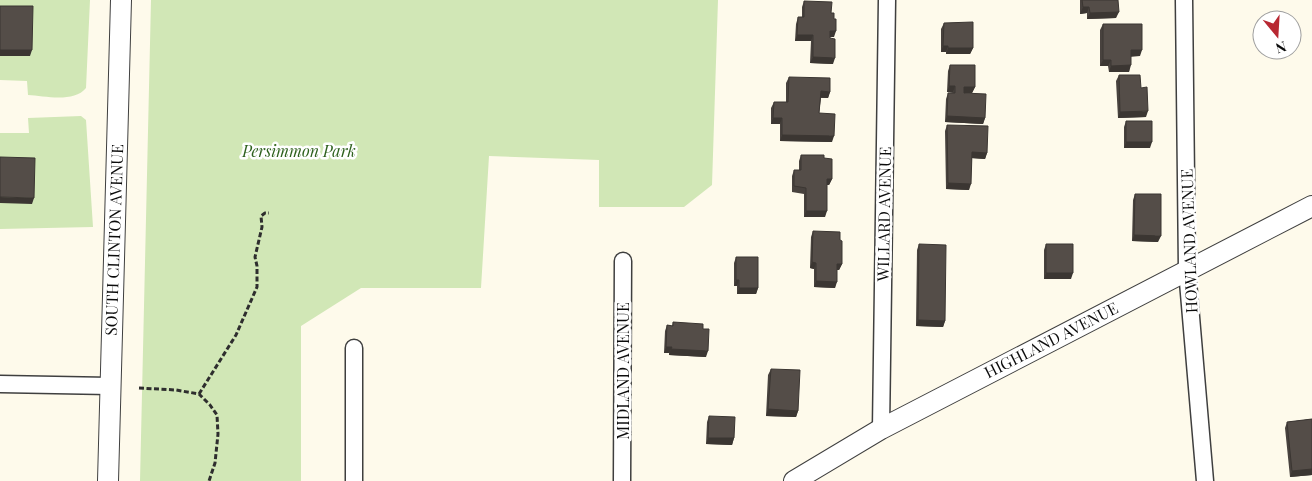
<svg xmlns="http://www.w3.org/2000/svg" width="1312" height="481" font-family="'Playfair Display',serif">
	<rect width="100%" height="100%" fill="#fefaeb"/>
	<path fill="#d1e7b6" d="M0,0H90L86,88C74,103 45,96 28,95L27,81L0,80Z
		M151,0H718L712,185L684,207H599V160L489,156L481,288H361L301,326V481H140Z
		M81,116L86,120L93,227L0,229V133H29L28,118Z"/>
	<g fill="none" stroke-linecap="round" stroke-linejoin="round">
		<g stroke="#3f3f3f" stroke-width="19">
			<path id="minor" d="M1184,0L1187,270L1205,481
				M0,384L110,386
				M881,429L887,0
				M354,481V348
				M622,481L623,261"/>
		</g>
		<g stroke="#3f3f3f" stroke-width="22">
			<path id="tertiary" d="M108,481L121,0
				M794,481L881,429L1312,206"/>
		</g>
		<path stroke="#2e2e2e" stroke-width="3" stroke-dasharray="5 2.5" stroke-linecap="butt" d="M139,388L176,390L199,394L210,405L217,415L218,434L215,463L209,481
			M199,394L236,335L257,287V266L255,257L262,227L261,216L265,213H269"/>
		<use href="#minor" stroke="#fff" stroke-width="16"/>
		<use href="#tertiary" stroke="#fff" stroke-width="20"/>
	</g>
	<path fill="#48423e" d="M1080,0H1118L1116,18L1087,19V13L1080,14Z
		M804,1L831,13L834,37H830L833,64L810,63L811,41H795L796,24L798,17H802V7Z
		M944,23L973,48L970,54H946V52H941V29Z
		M1103,24L1140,56H1131L1129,72H1109L1108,66H1100V30Z
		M950,65L975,87L972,93H964L985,118L983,124L945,122L946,99L948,93H953L947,92L948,71Z
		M1119,75L1146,117L1118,118L1116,81Z
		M789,77L830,92L828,98H821L819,113L832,142L780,141V124H771V108L774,102H786V83Z
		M1126,121L1150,148H1124V127Z
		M947,125L987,153L985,159L972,158L969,190L946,189L945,131Z
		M801,155L824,158L832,179L829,185H827L825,217H804V194L792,192V176L794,170H799V161Z
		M1135,194L1158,242L1132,241L1133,200Z
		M813,231L840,240L842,264L839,270H837L835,288L814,287V269L810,268L811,237Z
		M919,244L945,321L943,327L916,326L917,250Z
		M1046,244L1071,279H1044V250Z
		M736,257L758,288L756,294H737V286H734V263Z
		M673,322L703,329L706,357L669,355V353H664L665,331L667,325L672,326Z
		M771,369L798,411L796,417L766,416L768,375Z
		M709,416L734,438L732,445L706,444L707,422Z
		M1312,419V475L1290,477L1285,428L1287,422Z"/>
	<path fill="#3b3632" d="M1083,7H1089L1087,13L1080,14Z
		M1119,12L1116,18L1087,19L1090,13Z
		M830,31H836L834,37H828Z
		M797,35H813L811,41H795Z
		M943,46H948L946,52H941Z
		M948,48H973L970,54H946Z
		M0,50H32L30,56H0Z
		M1131,50H1142L1140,56L1129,57Z
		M813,57L835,58L833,64L810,63Z
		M1103,60H1111L1108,66H1100Z
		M1131,65L1129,72H1109L1111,66Z
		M949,86H955L953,92H947Z
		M964,87H975L972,93H962Z
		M821,91L830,92L828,98L819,97Z
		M1148,111L1146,117L1118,118L1120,112Z
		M947,116L985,118L983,124L945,122Z
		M773,118H782L780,124H771Z
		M782,135L834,136L832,142L780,141Z
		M1126,142H1152L1150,148H1124Z
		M972,152L987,153L985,159L970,158Z
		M827,179H832L829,185H824Z
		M948,183L971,184L969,190L946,189Z
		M0,197L34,198L32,204L0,203Z
		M806,211H827L825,217H804Z
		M1134,235L1161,236L1158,242L1132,241Z
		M812,262L816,263L814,269L810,268Z
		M837,264H842L839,270H835Z
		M1046,273H1073L1071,279H1044Z
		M736,280H739L737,286H734Z
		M816,281L837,282L835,288L814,287Z
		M739,288H758L756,294H737Z
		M918,320L945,321L943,327L916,326Z
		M666,347H672L669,353H664Z
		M671,349L708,351L706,357L669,355Z
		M768,409L798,411L796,417L766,416Z
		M708,438H734L732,445L706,444Z
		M1312,469V475L1290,477L1292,471Z"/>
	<path fill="#544d48" stroke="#3b3632" d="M1082,0H1118L1119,12L1090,13L1089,7H1083Z
		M804,1L832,2L831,13H834V19H836V31H830V38L835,39V58L813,57V35H797L798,17H804Z
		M0,6H33L32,50H0Z
		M973,22V48H948V46H943L944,23Z
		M1103,24H1142V50H1131V65L1111,66V60H1103Z
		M950,65H975V87H964V93L986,94L985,118L947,116L948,93H955V86H949Z
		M1119,75H1140L1141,88L1147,87L1148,111L1120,112Z
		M789,77L830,78V92L821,91L819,113L835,114L834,136L782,135V118H773L774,102H788Z
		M1126,121H1152V142H1126Z
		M947,125L988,126L987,153L972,152L971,184L948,183Z
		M801,155H824V158L832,159V179H827V211H806V188L794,186V170H801Z
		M0,157L35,158L34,198L0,197Z
		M1135,194H1161V236L1134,235Z
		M813,231L840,232V240L842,241V264H837V282L816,281V263L812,262Z
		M919,244L946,245L945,321L918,320Z
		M1046,244H1073V273H1046Z
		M736,257H758V288H739V280H736Z
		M673,322L703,324V329H709L708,351L671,349L672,347H666L667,325L673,326Z
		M771,369L800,370L798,411L768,409Z
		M709,416L735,417L734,438H708Z
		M1312,419V469L1292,471L1287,422Z"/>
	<g text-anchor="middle" stroke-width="5" stroke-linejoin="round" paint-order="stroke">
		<g font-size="16" font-style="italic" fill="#2e611e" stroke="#fff">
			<text x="299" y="157">Persimmon Park</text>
		</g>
		<g font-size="16" fill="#0c0c0c" stroke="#fff">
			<text transform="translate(884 214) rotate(-89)" y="6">WILLARD AVENUE</text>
			<text transform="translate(114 240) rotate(-88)" y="6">SOUTH CLINTON AVENUE</text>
			<text transform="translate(1189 241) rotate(-92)" y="6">HOWLAND AVENUE</text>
			<text transform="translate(1051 340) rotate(-27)" y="6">HIGHLAND AVENUE</text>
			<text transform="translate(623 371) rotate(-90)" y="6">MIDLAND AVENUE</text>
		</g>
	</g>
	<g transform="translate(1277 35) rotate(162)"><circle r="24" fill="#ffffff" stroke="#9e9e9e"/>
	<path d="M0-4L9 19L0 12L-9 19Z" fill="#b82832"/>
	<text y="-8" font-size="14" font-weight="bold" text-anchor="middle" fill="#0c0c0c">N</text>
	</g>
</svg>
